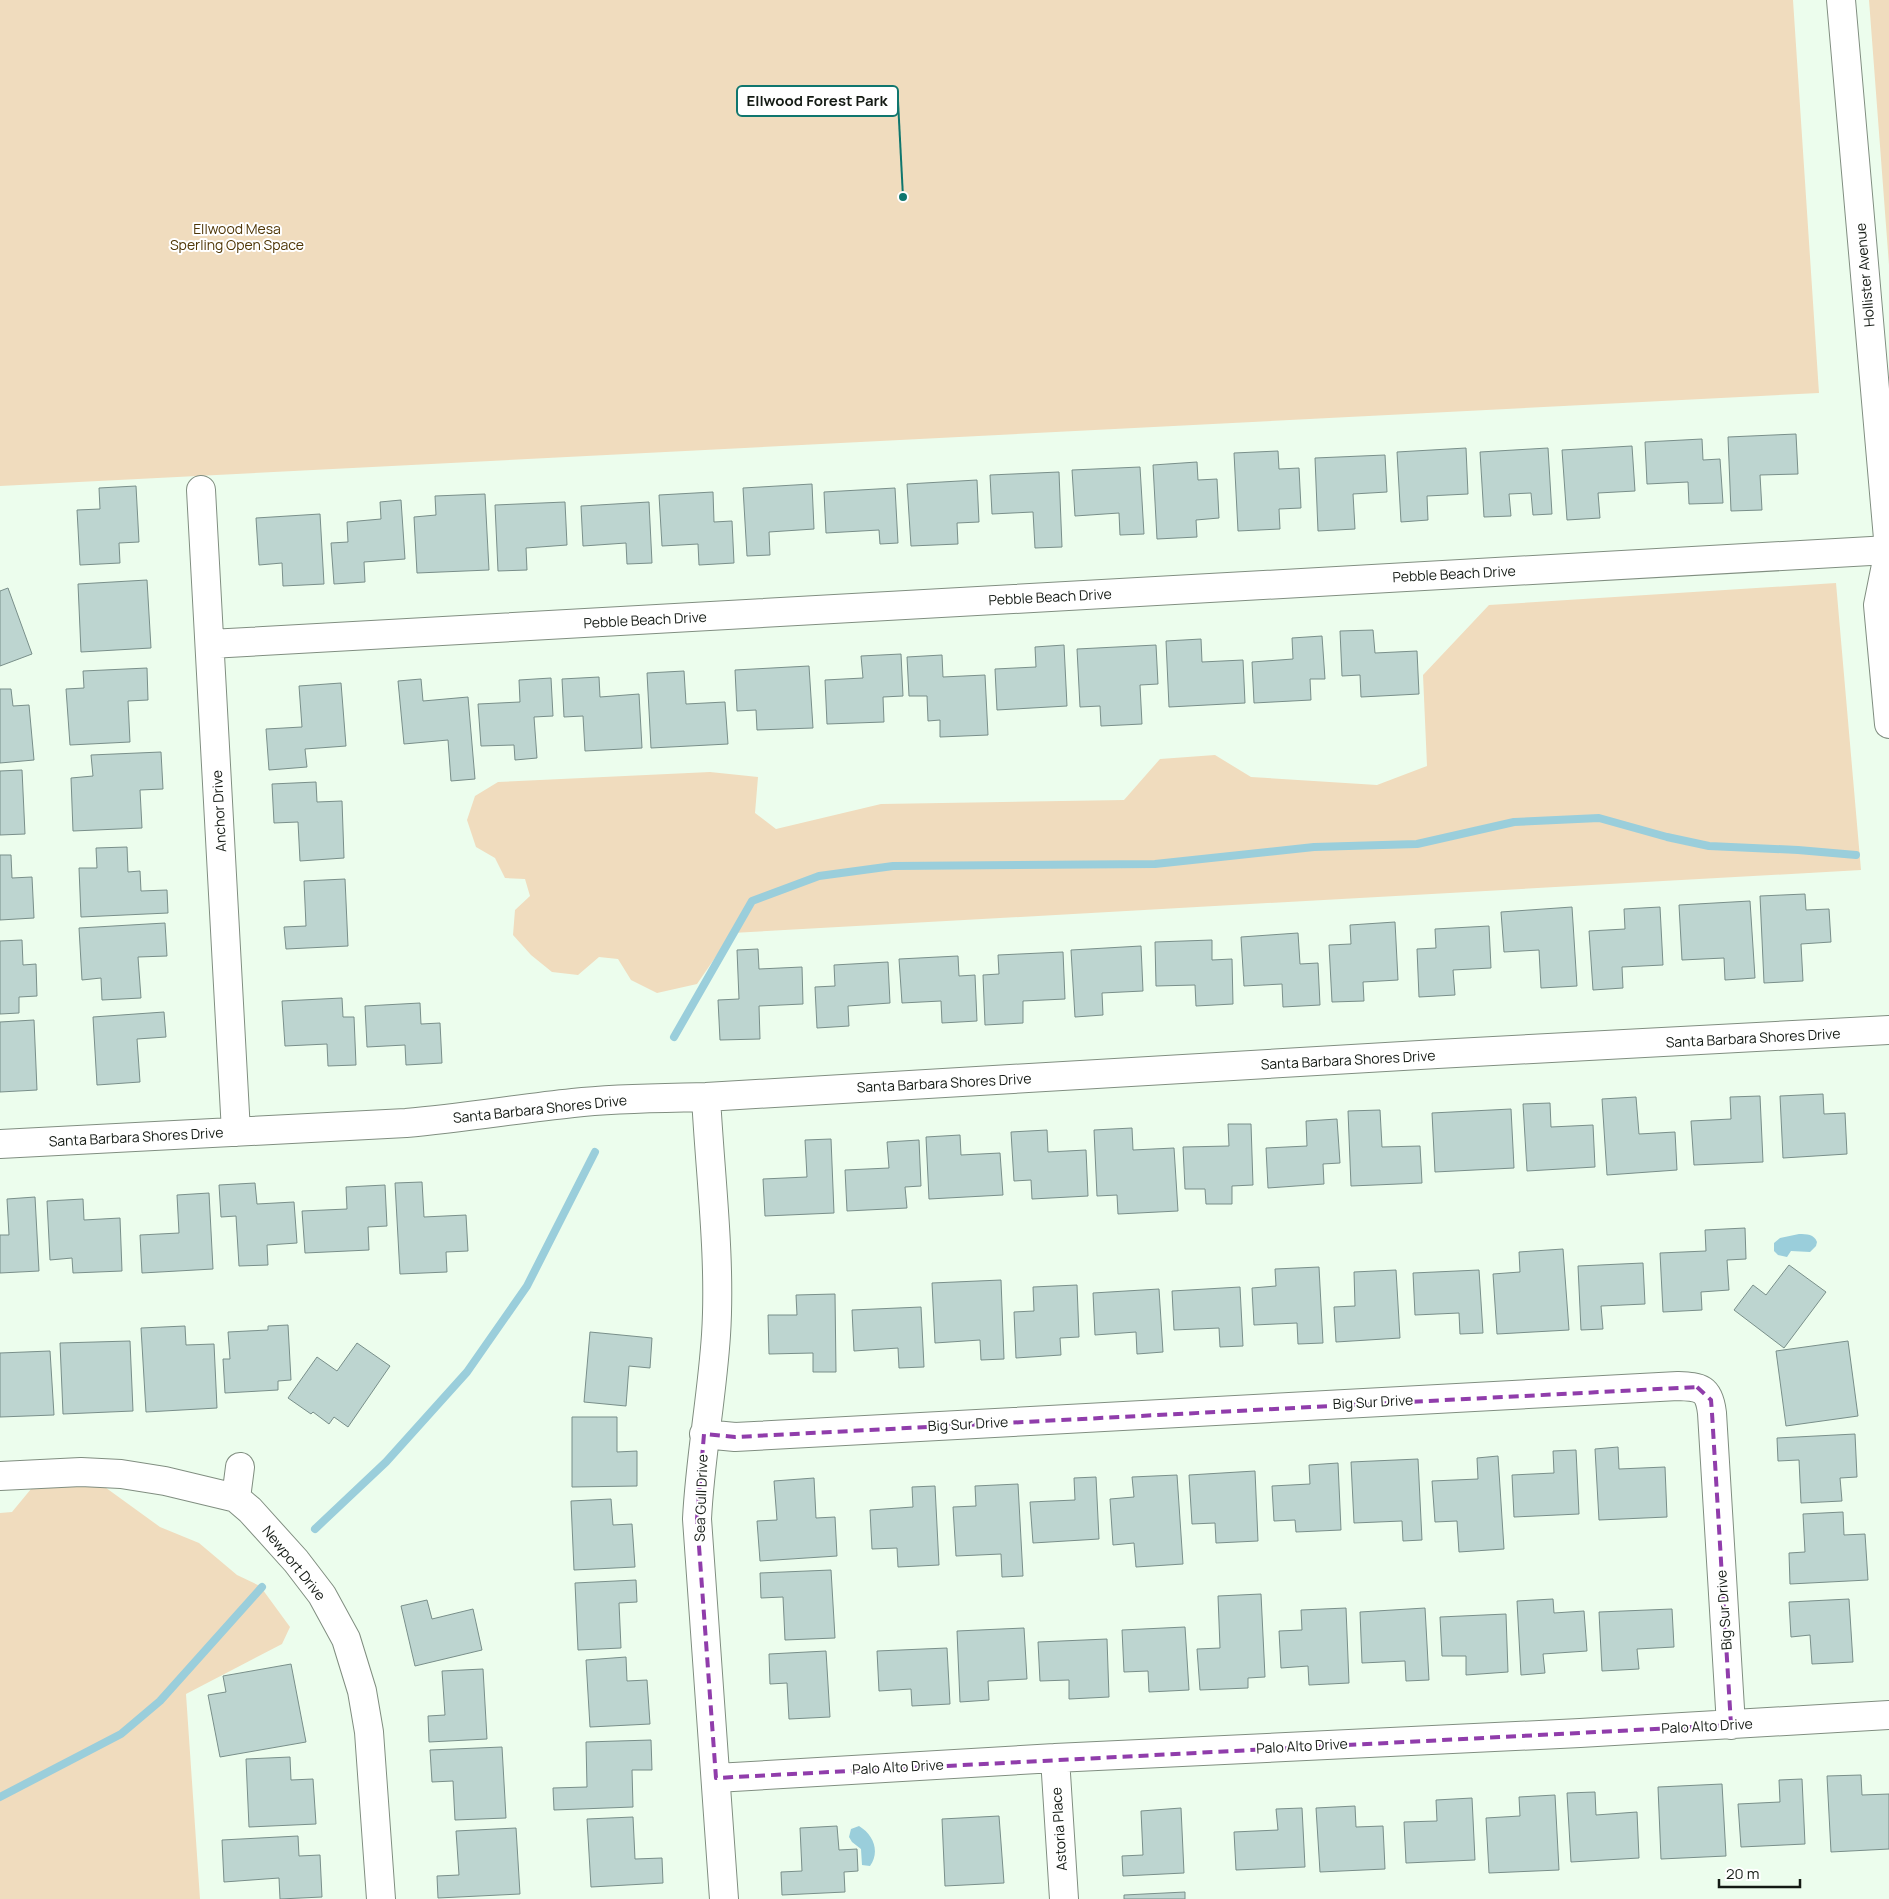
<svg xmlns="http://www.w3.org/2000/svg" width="1889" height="1899" font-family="Manrope,sans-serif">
	<rect width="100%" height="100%" fill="#ecfded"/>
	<path fill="#f0dcbe" d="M0,0H1793L1819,393L0,486Z
		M1869,0H1889V265Z
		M1836,583L1861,870L732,933L697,984L657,993L631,980L618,959L599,957L578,975L552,972L531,955L513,935L515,910L530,896L525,879L505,878L495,858L476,847L467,820L475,796L498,782L710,772L758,777L755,813L776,829L881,804L1124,800L1160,759L1215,755L1251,777L1377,785L1427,766L1423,675L1489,605Z
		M91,1477L160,1527L199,1543L237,1575L260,1586L290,1627L282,1644L186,1694L200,1899H0V1513L12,1512L31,1489Z"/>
	<path fill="#9acedb" d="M1799,1234C1807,1234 1814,1234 1817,1242L1816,1246L1810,1252L1791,1251L1787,1257L1778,1255L1774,1251V1243L1780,1238Z
		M859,1826C874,1835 880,1852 870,1866L862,1865L861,1849L852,1842L849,1837L851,1829Z"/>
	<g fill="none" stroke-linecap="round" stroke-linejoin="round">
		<path stroke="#9acedb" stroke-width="8" d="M674,1037L752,901L819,876L893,866L1155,864L1314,847L1417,844L1514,822L1599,818L1667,837L1709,846L1798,850L1856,855
			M315,1529L386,1462L467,1372L527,1286L595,1152
			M0,1797L121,1734L160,1701L262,1587"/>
	</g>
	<path fill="#bdd5d0" stroke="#798f8a" d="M1796,434L1798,474L1760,475L1762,510L1731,511L1728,437Z
		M1702,439L1703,460L1720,459L1723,503L1689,504L1688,482L1647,484L1645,442Z
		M1632,446L1635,491L1598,493L1600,518L1567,520L1562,450Z
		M1466,448L1468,494L1427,496L1428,520L1401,522L1397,452Z
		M1548,448L1552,514L1533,515L1531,493L1509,494L1511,516L1484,517L1480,452Z
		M1278,451L1279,469L1299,468L1301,508L1279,509L1280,529L1238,531L1234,453Z
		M1385,455L1387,492L1353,494L1355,529L1318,531L1315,458Z
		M1197,462L1198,480L1217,479L1219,518L1196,520L1197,537L1157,539L1153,465Z
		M1140,467L1144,534L1120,535L1119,513L1075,516L1072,470Z
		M1059,472L1062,547L1035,548L1033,512L992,514L990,475Z
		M977,480L979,522L957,523L958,544L911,546L907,484Z
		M812,484L814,529L769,532L770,555L747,556L743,488Z
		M136,486L139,542L119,543L120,563L80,565L77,510L100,509L99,488Z
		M895,488L898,543L880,544L879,530L826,533L824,492Z
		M713,492L714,522L732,521L734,563L699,565L698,544L662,546L659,495Z
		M485,494L489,570L417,573L414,517L436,515L435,496Z
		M401,500L405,559L364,562L365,582L334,584L331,543L348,542L347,522L381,519L380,502Z
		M565,502L567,545L526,548L527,570L498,571L495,505Z
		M649,502L652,563L627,564L626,543L583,546L581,506Z
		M320,514L324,584L283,586L282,563L259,565L256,518Z
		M147,580L151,648L81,652L78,584Z
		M8,588L32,654L0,666V591Z
		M1373,630L1375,653L1417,651L1419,694L1361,697L1360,675L1342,676L1340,631Z
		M1322,636L1325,679H1310L1311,700L1254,703L1252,662L1293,659L1292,638Z
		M1201,639L1202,662L1243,660L1245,703L1169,707L1166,641Z
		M1064,645L1067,706L997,710L995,669L1036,667L1035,647Z
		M1156,645L1158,684L1140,685L1142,724L1101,726L1100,706L1080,707L1077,649Z
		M901,654L903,696L883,697L884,722L827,724L825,680L863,678L861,656Z
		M942,655L943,677L985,675L988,735L940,737V720L928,721L927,696H909L907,657Z
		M809,666L813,728L757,730L756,710L737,711L735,670Z
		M147,668L148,700L128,701L130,742L70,745L66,689L84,688L83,671Z
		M684,671L686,704L725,702L728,744L651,748L647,673Z
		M599,677L600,697L639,694L642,748L585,751L583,716L564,717L562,679Z
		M551,678L553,716L534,717L537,758L515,760L514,745L481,746L478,704L520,702L519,680Z
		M421,679L423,701L468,697L475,779L451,781L448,740L404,744L398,681Z
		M341,683L346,746L305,749L307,767L269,770L266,729L302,727L299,686Z
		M0,689H11L13,706L29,705L34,760L0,763Z
		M161,752L163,789L140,790L142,828L73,831L71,778L93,776L91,755Z
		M22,770L25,834L0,835V771Z
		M316,782L317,802L342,801L344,858L300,861L298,822L274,823L272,784Z
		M127,847L128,872L140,871L141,891L167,890L168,913L81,917L79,868H97L96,848Z
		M0,855H11L12,878L32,877L34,918L0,920Z
		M345,879L348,946L286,949L284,927L306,926L304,881Z
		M1805,894L1806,910L1829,909L1831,942L1801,944L1803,981L1764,983L1760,896Z
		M1750,901L1755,978L1725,980L1724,958L1682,960L1679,905Z
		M1572,907L1577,986L1541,988L1539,950L1504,952L1501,912Z
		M1660,907L1663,965L1622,967L1623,988L1593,990L1589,931L1625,929L1624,909Z
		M1395,922L1398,980L1363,982L1364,1001L1332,1002L1329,945L1351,944L1350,925Z
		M165,923L167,956L138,957L141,998L102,1000L101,978L82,980L79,928Z
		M1489,926L1491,968L1453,970L1455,995L1419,997L1417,949L1436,948L1435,929Z
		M1298,933L1300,964L1318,963L1320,1005L1283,1007L1282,984L1244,986L1241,937Z
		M22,940L23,965L36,964L37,996L19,997V1013L0,1014V941Z
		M1212,940V960L1232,959L1233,1004L1196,1006L1195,985L1156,986L1155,942Z
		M1141,946L1143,991L1102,993L1103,1015L1075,1017L1071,950Z
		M758,949L759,969L802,967L803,1004L759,1006L760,1039L720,1040L718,1000L739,999L737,950Z
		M1063,952L1065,999L1023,1001V1023L985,1025L983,975L999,974L998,955Z
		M958,956L959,976L975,975L977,1021L942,1023L941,1001L902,1003L899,959Z
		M888,962L890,1003L848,1006L849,1026L817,1028L815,987L835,986L834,965Z
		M342,998L343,1017H354L356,1065L328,1066L327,1044L285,1046L282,1001Z
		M420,1003L421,1024L440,1023L442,1063L406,1065L405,1045L367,1047L365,1006Z
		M164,1012L166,1037L137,1039L140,1082L97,1085L93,1017Z
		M34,1020L37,1090L0,1092V1022Z
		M1823,1094L1824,1114L1845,1113L1847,1154L1783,1158L1780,1096Z
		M1760,1096L1763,1162L1694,1165L1691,1121L1731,1119L1730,1097Z
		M1636,1097L1639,1134L1675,1132L1677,1170L1607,1175L1602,1099Z
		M1550,1103L1551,1127L1593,1125L1595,1167L1527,1171L1523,1104Z
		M1511,1109L1514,1168L1435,1172L1432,1113Z
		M1380,1110L1382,1147L1420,1146L1422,1183L1351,1186L1348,1111Z
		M1337,1119L1340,1163L1323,1164L1324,1184L1268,1188L1266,1148L1307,1146L1306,1121Z
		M1228,1124H1251L1253,1185L1232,1186V1204H1206L1205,1189H1185L1183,1147L1229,1146Z
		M1132,1128L1133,1150L1174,1148L1178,1211L1118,1214L1117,1195L1097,1196L1094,1130Z
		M1047,1130L1048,1152L1086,1150L1088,1196L1032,1199L1031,1180L1014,1181L1011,1132Z
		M960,1135L961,1155L1000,1153L1003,1195L929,1199L926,1137Z
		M831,1139L834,1213L765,1216L763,1179L807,1177L805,1140Z
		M919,1140L921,1186L905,1187L907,1208L847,1211L845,1170L889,1168L887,1142Z
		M422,1182L424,1217L466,1215L468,1251L446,1252L447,1272L400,1274L395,1183Z
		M255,1183L257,1204L294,1202L297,1243L267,1245L268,1265L239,1266L236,1216L221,1217L219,1185Z
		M385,1185L387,1226L368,1227L369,1250L305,1253L302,1211L347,1209L346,1187Z
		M209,1193L213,1269L142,1273L140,1235L179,1233L177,1195Z
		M35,1197L39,1271L0,1273V1235H9L7,1199Z
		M83,1199L84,1220L120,1218L122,1271L73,1273L72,1258L50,1260L47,1201Z
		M1745,1228L1746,1259L1727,1260L1729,1290L1701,1292L1702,1310L1663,1312L1660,1253L1706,1251L1705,1230Z
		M1563,1249L1569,1330L1497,1334L1493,1274L1520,1272L1519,1252Z
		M1643,1263L1645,1304L1601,1306L1603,1329L1581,1330L1578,1266Z
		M1789,1265L1826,1292L1784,1348L1734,1310L1753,1285L1766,1295Z
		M1319,1267L1323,1343L1298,1344L1297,1323L1254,1325L1252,1288L1276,1286L1275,1269Z
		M1396,1270L1400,1338L1336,1342L1334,1307L1355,1306L1354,1272Z
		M1479,1270L1483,1333L1460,1334L1459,1313L1415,1315L1413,1273Z
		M1001,1280L1004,1359L981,1360L980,1340L935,1343L932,1283Z
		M1077,1285L1079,1337L1060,1338L1061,1355L1016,1358L1014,1312L1034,1311L1033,1287Z
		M1240,1287L1243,1346L1220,1347L1219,1328L1174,1330L1172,1291Z
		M1159,1289L1163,1352L1137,1354L1136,1332L1095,1335L1093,1293Z
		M835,1294L836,1372H813V1353L769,1354L768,1315H797L796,1295Z
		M921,1307L924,1367L899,1368L898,1348L854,1351L852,1310Z
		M288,1325L291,1380L278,1381V1390L225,1393L223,1359H230L228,1332L268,1330V1326Z
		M185,1326L186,1345L214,1344L217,1408L146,1412L141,1328Z
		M590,1332L652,1338L650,1368L629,1366L626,1406L584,1402Z
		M130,1341L133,1411L63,1414L60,1343Z
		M1848,1341L1858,1416L1786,1426L1776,1351Z
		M357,1343L390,1366L348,1427L334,1417L329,1424L313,1412L311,1414L288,1398L317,1357L337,1371Z
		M50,1351L54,1415L0,1417V1353Z
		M572,1417H617V1452L637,1451V1486L572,1487Z
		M1855,1434L1857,1477L1840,1478L1842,1501L1801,1503L1799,1460L1778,1461L1777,1438Z
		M1618,1447L1619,1469L1665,1467L1667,1517L1599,1520L1595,1449Z
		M1576,1450L1579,1514L1514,1517L1512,1475L1554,1473L1553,1451Z
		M1498,1456L1504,1549L1459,1552L1457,1521L1435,1522L1432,1481L1478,1479L1477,1458Z
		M1418,1459L1422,1540L1403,1541L1402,1521L1354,1523L1351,1462Z
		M1338,1463L1341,1530L1296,1532L1295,1520L1274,1521L1272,1486L1310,1484L1309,1465Z
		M1255,1471L1258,1541L1216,1543L1215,1523L1192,1524L1189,1475Z
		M1177,1475L1183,1564L1136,1567L1134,1543L1113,1545L1110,1499L1134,1497L1132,1477Z
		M1096,1477L1099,1539L1033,1543L1030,1502L1075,1500L1074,1478Z
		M814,1478L816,1518L835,1517L837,1556L760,1561L757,1521L777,1520L774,1481Z
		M1018,1484L1023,1576L1002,1577L1001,1554L956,1556L953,1507L976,1506L975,1486Z
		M935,1486L939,1565L898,1567L897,1548L872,1549L870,1510L913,1507L912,1487Z
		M611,1499L613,1525L632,1524L635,1567L574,1570L571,1501Z
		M1843,1512L1844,1535L1865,1534L1868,1580L1790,1584L1789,1553L1805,1552L1803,1514Z
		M831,1570L835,1638L785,1640L783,1597L761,1598L760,1573Z
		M636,1580L637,1602L619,1603L621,1648L578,1650L575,1583Z
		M1261,1594L1265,1677L1248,1678V1688L1200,1690L1197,1649L1220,1648L1218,1596Z
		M1553,1599L1554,1613L1584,1611L1587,1651L1543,1654L1545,1673L1521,1675L1517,1601Z
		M1849,1599L1853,1662L1812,1664L1810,1635L1791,1637L1789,1602Z
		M427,1600L432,1619L473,1609L482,1650L415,1666L401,1606Z
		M1346,1608L1349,1683L1309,1685L1308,1666L1281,1668L1279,1631L1302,1630L1301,1610Z
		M1425,1608L1429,1680L1406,1681L1405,1661L1362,1663L1360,1612Z
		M1672,1609L1674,1647L1637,1649L1639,1669L1602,1671L1599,1612Z
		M1506,1614L1508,1672L1466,1675V1656H1442L1440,1617Z
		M1185,1627L1189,1690L1149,1692L1148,1671L1124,1672L1122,1630Z
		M1024,1628L1027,1679L988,1681L989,1700L960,1702L957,1631Z
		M1107,1639L1109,1697L1069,1699V1680L1040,1681L1038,1642Z
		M947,1648L950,1704L912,1706L911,1689L879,1691L877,1651Z
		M826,1651L830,1717L789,1719L787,1683L770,1684L769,1654Z
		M626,1657L627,1681L647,1680L650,1724L590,1727L586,1660Z
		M291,1664L306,1742L220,1757L208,1695L226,1692L223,1676Z
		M483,1669L487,1739L429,1742L428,1716L445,1715L442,1671Z
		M651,1740L652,1770H632L633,1807L554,1810L553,1788L587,1787L586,1742Z
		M502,1747L506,1818L455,1820L453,1781L432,1782L430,1750Z
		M290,1757L291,1780L313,1779L316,1824L249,1827L246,1759Z
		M1861,1775L1862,1795L1889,1794V1849L1831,1852L1827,1776Z
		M1802,1779L1805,1844L1741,1847L1738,1804L1780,1802L1779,1780Z
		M1722,1784L1726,1856L1661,1859L1658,1787Z
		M1595,1792L1596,1815L1637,1812L1639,1858L1571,1862L1567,1793Z
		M1555,1795L1559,1870L1489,1873L1486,1818L1520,1816L1519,1797Z
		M1472,1798L1475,1860L1406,1863L1404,1822L1437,1821L1436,1800Z
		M1355,1806L1356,1827L1383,1826L1385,1869L1320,1872L1316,1808Z
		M1181,1808L1184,1873L1123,1876L1122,1856L1143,1855L1141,1811Z
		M1302,1808L1305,1867L1236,1870L1234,1832L1278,1830L1276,1809Z
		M999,1816L1004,1883L945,1886L942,1819Z
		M633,1817L635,1859L662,1858L663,1883L591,1887L587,1819Z
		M837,1826L839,1850L857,1849L858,1871L844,1872L845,1892L782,1895L781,1872L802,1871L800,1828Z
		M516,1828L520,1894L438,1898L437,1876L459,1875L456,1831Z
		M298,1836L299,1856L320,1855L322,1897L280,1899L279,1878L224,1882L222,1840Z
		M1185,1892V1899H1124V1895Z"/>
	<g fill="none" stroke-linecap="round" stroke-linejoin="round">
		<g stroke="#808e80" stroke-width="30">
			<path id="minor" d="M201,490L236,1132
				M210,644L1889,550
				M706,1097C710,1174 721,1258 716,1335C712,1397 700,1458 697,1519L724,1899
				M0,1144L406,1123C462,1118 517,1109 573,1103C617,1098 662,1098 706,1097L1437,1054L1889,1030
				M704,1434L735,1437L1678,1386C1701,1387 1709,1388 1712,1413L1731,1725
				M0,1476L81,1472L121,1474L165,1481L236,1498L250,1510L296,1561L322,1595L346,1639L362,1691L369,1732L381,1899
				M236,1498L240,1467
				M1055,1758L1064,1899
				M716,1778L1055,1758L1580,1733L1889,1715"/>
		</g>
		<g stroke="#808e80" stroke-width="30">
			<path id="secondary" d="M1841,0L1889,550L1878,605L1889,724"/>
		</g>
		<use href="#minor" stroke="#fff" stroke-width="28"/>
		<use href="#secondary" stroke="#fff" stroke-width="28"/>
	</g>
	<path fill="none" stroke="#903dab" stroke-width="4" stroke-dasharray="10 6" stroke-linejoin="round" d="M1697,1387L1711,1400L1712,1413L1731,1725L716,1778L697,1519L704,1434L735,1437Z"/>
	<g text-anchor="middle" stroke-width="4" stroke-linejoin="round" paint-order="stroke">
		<g font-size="14" fill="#4f3606" stroke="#fff">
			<text x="237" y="234">Ellwood Mesa<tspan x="237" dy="16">Sperling Open Space</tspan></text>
		</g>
		<g font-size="14" fill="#141a14" stroke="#fff">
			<text transform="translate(1865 275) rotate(-95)" y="5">Hollister Avenue</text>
			<text transform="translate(1454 574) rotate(-3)" y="5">Pebble Beach Drive</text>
			<text transform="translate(1050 597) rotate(-3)" y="5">Pebble Beach Drive</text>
			<text transform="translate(645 620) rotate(-3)" y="5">Pebble Beach Drive</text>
			<text transform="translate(219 811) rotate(-93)" y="5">Anchor Drive</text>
			<text transform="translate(1753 1038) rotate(-3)" y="5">Santa Barbara Shores Drive</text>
			<text transform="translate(1348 1060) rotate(-3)" y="5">Santa Barbara Shores Drive</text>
			<text transform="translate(944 1083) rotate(-3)" y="5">Santa Barbara Shores Drive</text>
			<text transform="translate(540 1109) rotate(-6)" y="5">Santa Barbara Shores Drive</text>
			<text transform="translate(136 1137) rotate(-3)" y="5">Santa Barbara Shores Drive</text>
			<text transform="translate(1373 1402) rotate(-3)" y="5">Big Sur Drive</text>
			<text transform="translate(968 1424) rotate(-3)" y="5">Big Sur Drive</text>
			<text transform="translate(701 1498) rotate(-88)" y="5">Sea Gull Drive</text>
			<text transform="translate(294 1563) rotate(51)" y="5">Newport Drive</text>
			<text transform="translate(1724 1610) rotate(-94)" y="5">Big Sur Drive</text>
			<text transform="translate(1707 1726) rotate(-3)" y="5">Palo Alto Drive</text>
			<text transform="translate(1302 1746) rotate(-3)" y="5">Palo Alto Drive</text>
			<text transform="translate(898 1767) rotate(-3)" y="5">Palo Alto Drive</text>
			<text transform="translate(1059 1829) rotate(-94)" y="5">Astoria Place</text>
		</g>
	</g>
	<path fill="none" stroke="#0f766e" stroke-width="2" d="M903 197L898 101"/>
	<circle fill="#0f766e" stroke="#fff" stroke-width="2" cx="903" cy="197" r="5"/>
	<rect fill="#fff" stroke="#0f766e" stroke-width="2" x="737" y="86" width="161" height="30" rx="5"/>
	<g font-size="15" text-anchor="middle" font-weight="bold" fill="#141a14">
		<text x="817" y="106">Ellwood Forest Park</text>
	</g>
	<path d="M1719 1879v8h81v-8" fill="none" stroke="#141a14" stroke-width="2.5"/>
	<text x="1726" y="1879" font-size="15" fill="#141a14" stroke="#ffffff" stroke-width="4" paint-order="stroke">20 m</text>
</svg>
